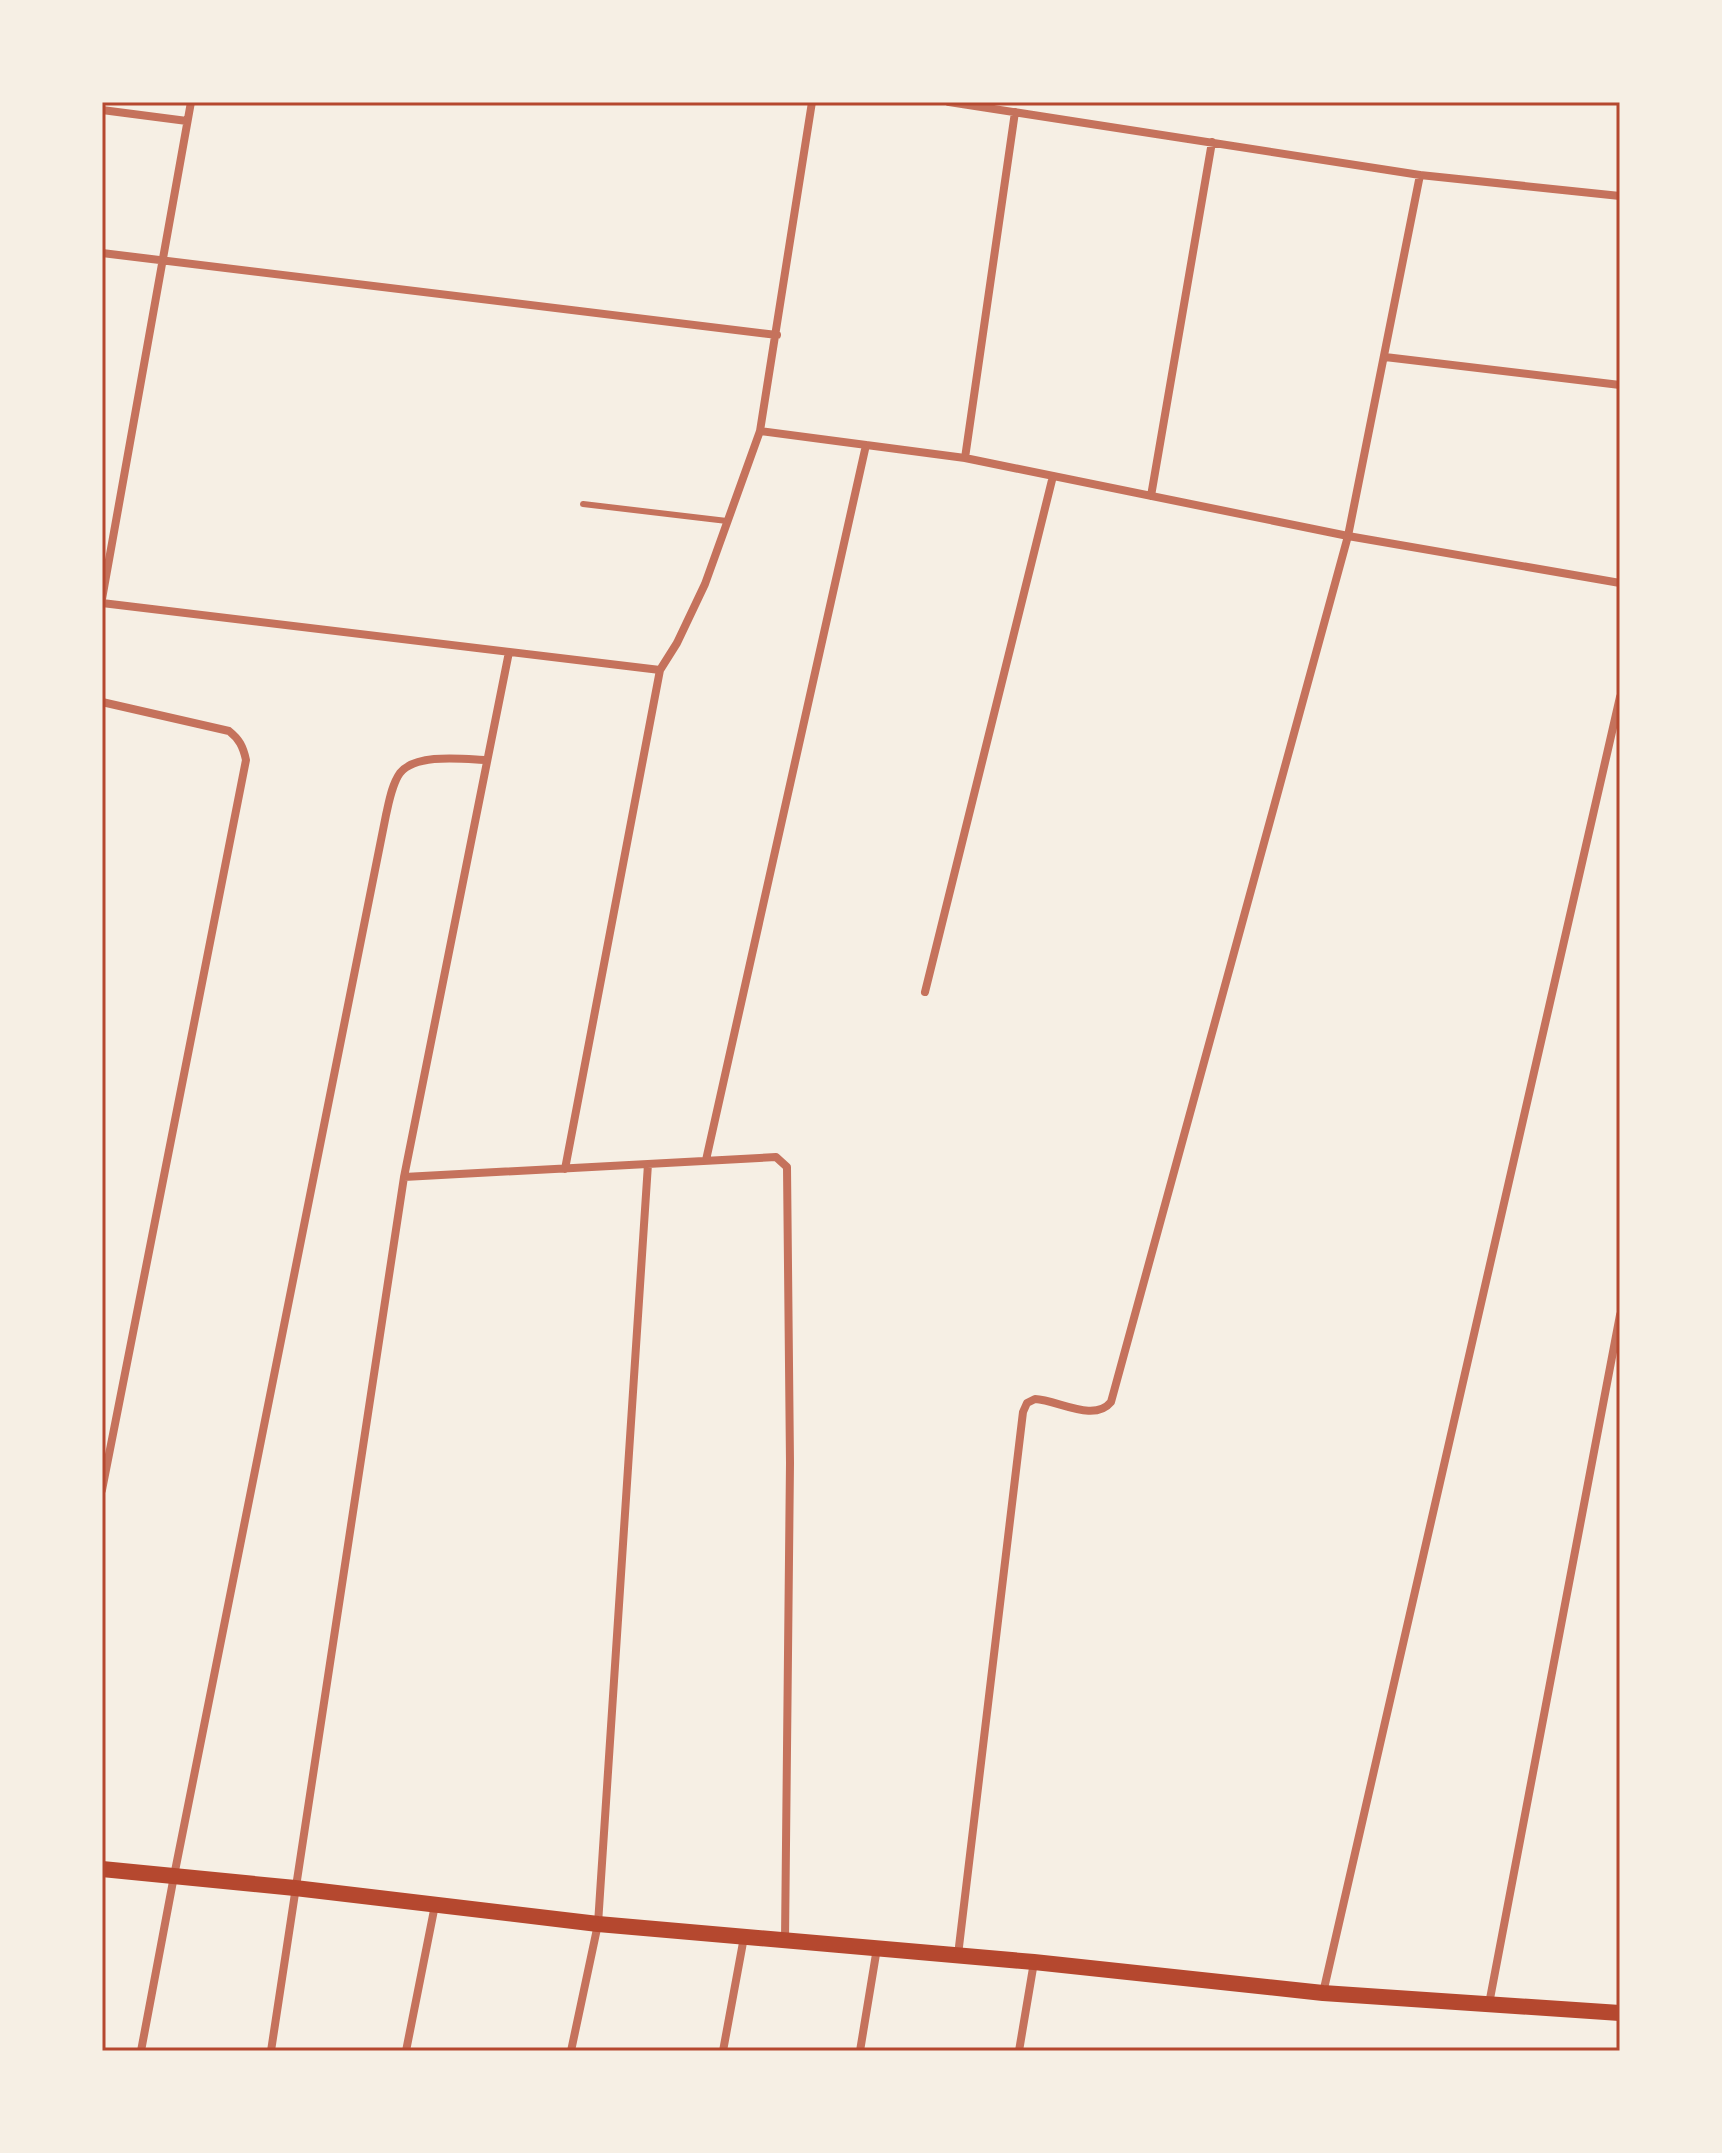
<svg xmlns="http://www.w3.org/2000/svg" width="1722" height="2153" font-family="'Alegreya Sans',sans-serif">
	<rect width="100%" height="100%" fill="#f6efe4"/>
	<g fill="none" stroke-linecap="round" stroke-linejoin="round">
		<path stroke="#c5725c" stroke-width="6" d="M583,504L727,521"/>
		<path stroke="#c5725c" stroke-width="8" d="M949,102L1420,175L1620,196
			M102,110L187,121
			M102,253L777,335
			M1385,357L1620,385
			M760,431L965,458L1348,536L1620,583
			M965,458L1015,112
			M1151,496L1212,142
			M102,599L191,102
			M102,603L660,670
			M102,702L229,731C239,739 243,746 246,760L102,1490
			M925,992L1053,476
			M706,1160L866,445
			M565,1169L660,670L677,643L705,584L760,431L812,102
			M404,1177L776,1157L787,1167L790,1463L785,1940
			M958,1955L1023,1412L1027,1403L1035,1399C1058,1400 1094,1423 1111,1402L1348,536L1420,175
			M1323,1993L1620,697
			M1489,2004L1620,1315
			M141,2051L174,1876L386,815C389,802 392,784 400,773C416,753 463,759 486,760
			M271,2051L404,1177L509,652
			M406,2051L435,1905
			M571,2051L598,1924L648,1164
			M723,2051L744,1937
			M860,2051L877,1948
			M1019,2051L1034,1962"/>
		<path stroke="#b5482f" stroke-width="16" d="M102,1869L295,1888L598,1924L1034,1962L1323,1993L1620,2013"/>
	</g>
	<rect width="1722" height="2153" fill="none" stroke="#f6efe4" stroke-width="208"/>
	<rect x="104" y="104" width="1514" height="1945" fill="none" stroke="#b5482f" stroke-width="3"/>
</svg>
